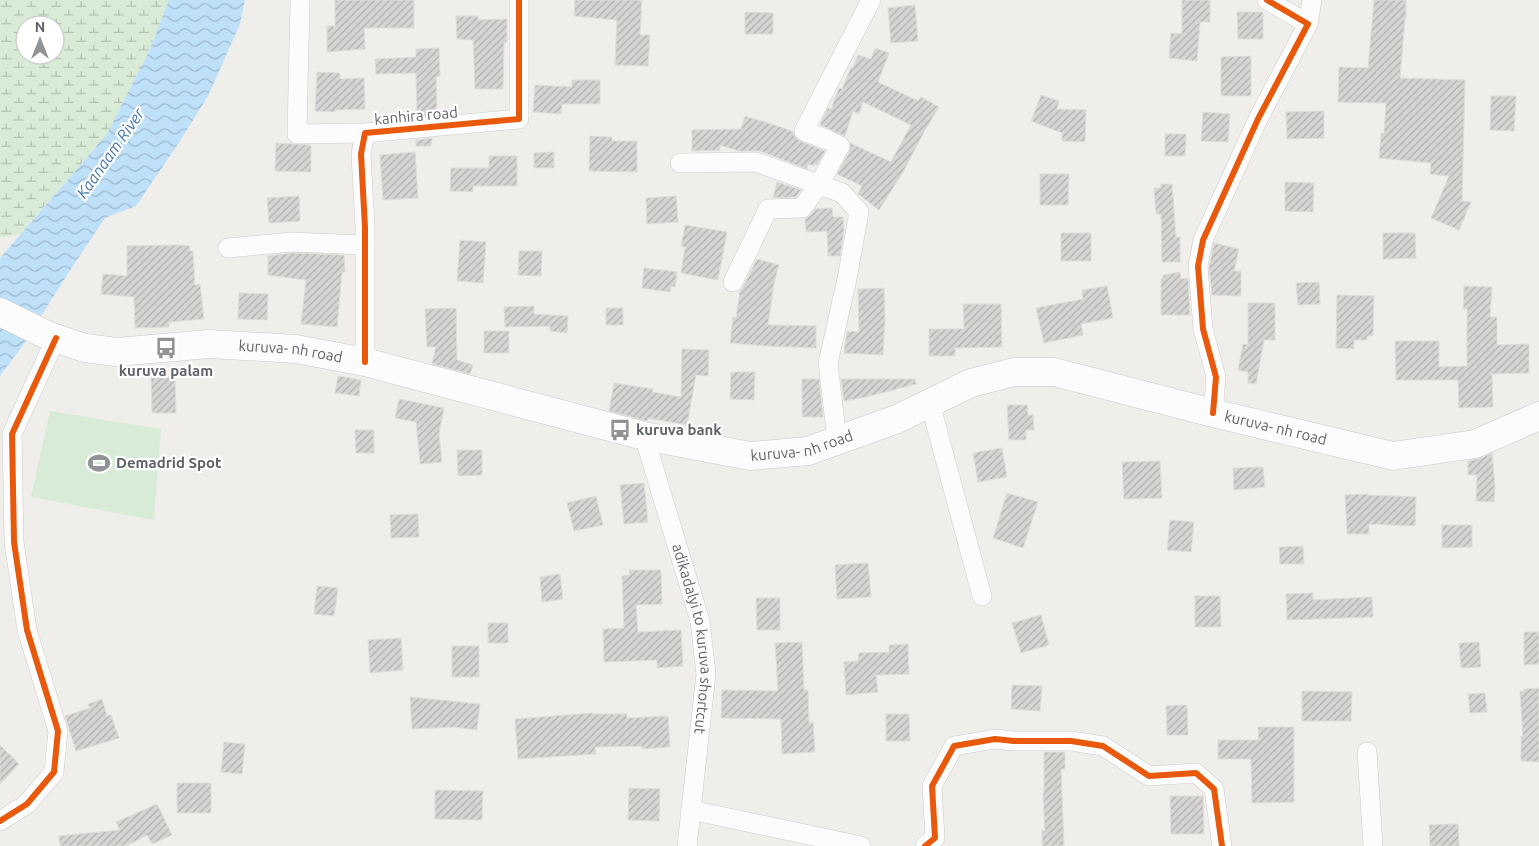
<svg xmlns="http://www.w3.org/2000/svg" width="1539" height="846" font-family="Ubuntu,sans-serif">
	<defs>
		<pattern id="wetland-marsh" width="20" height="14" patternUnits="userSpaceOnUse" patternTransform="scale(1.25)"><rect width="20" height="14" fill="#d8ebd6"/><path d="M1 5h8M5 5V1M11 12h8M15 12V8" fill="none" stroke="#b2c2b1"/></pattern>
		<pattern id="water-waves" width="16" height="10" patternUnits="userSpaceOnUse" patternTransform="scale(1.25)"><rect width="16" height="10" fill="#bfe0f9"/><path d="M0 5q4-4 8 0t8 0" fill="none" stroke="#9eb9cd"/></pattern>
		<pattern id="building-hatch" width="6" height="6" patternUnits="userSpaceOnUse" patternTransform="scale(1.25)"><rect width="6" height="6" fill="#d6d5d3"/><path d="M-1 1l2-2M0 6l6-6M5 7l2-2" fill="none" stroke="#b1b0af"/></pattern>
	</defs>
	<rect width="100%" height="100%" fill="#efeeea"/>
	<path fill="url(#wetland-marsh)" fill-rule="evenodd" d="M0,0H169L150,49L107,134L20,234L0,238ZM25,25H55V55H25Z"/>
	<path fill="#d8ebd6" d="M50,411L161,429L154,520L31,497Z"/>
	<path fill="url(#water-waves)" d="M169,0H245L240,24L208,96L178,144L136,206L105,218L67,275L21,348L0,376V258L107,134L150,49Z"/>
	<path fill="url(#building-hatch)" stroke="#deddd9" d="M335,0H414V28H364L365,49L327,52V26H335Z
		M575,0H642L640,35H650L648,66L615,65L617,20L574,16Z
		M1182,0H1210V22H1200L1197,61L1169,58L1171,33L1182,34Z
		M1374,0H1406V18H1405L1400,78L1465,80L1462,201L1471,202L1459,230L1431,218L1449,176L1430,174L1431,163L1379,158L1381,133H1384L1386,103L1338,102L1339,67L1368,68Z
		M915,5L918,41L891,43L888,8Z
		M745,12L773,13V34H745Z
		M1237,12H1263V39H1238Z
		M456,16H478V20L507,19V42H504L503,89H475L473,40L457,39Z
		M439,48L440,76L436,77L437,113H432V116L417,117L416,73L376,74L375,59L416,57V49Z
		M875,48L889,53L878,82L918,101L921,97L939,107L925,130L903,172L879,210L858,194L862,186L837,174L850,151V143L891,162L911,125L863,102L859,114L853,111L845,136L820,125L828,108L831,109L839,88L842,89L851,67L853,68L858,55L871,59Z
		M1251,56V96H1221V57Z
		M317,72L340,73V79L364,78L365,109L335,110V112L315,111Z
		M572,80H600V104H562L561,114L533,112L535,85L572,87Z
		M1041,95L1059,101L1057,109L1086,110L1085,142L1062,141V133L1031,121Z
		M1491,96H1516L1514,131L1490,130Z
		M1324,111V138L1287,139L1286,112Z
		M1203,112L1230,114L1228,142L1201,141Z
		M745,116L784,128L793,132L795,137L800,141L825,151L817,165L815,164L814,166L808,164L807,169L760,151H739L720,145V150L692,151V130L741,129Z
		M1165,134H1186L1185,156H1165Z
		M590,136L612,137V141H637V172L589,171Z
		M432,138L431,146H416V140Z
		M276,143L311,145V172L275,171Z
		M415,152L418,198L383,200L380,155Z
		M554,152V168H534V153Z
		M489,156H517V186H473V192L450,191L451,168H489Z
		M1040,174H1069L1068,205H1040Z
		M777,182L801,190L796,197L773,198Z
		M1285,182L1314,183L1313,212L1285,211Z
		M1161,184H1172L1176,237H1180V262H1162L1161,214H1156L1154,188H1161Z
		M299,196L300,221L269,223L267,198Z
		M676,196L678,222L647,224L646,198Z
		M832,208L833,217H843L844,232L840,256H828L827,231L806,232L805,219L811,215L815,209Z
		M685,225L727,232L718,280L681,273L685,247L681,246Z
		M1061,233H1091V261H1061Z
		M1383,233H1415L1416,258L1383,259Z
		M460,240L486,242L483,283L457,281Z
		M1214,243L1239,249L1234,271H1241V296L1212,295L1209,267Z
		M178,245L190,246L189,251H193L195,285L200,284L204,319L169,322V327L135,328L134,297L101,294L103,274L127,276V246Z
		M519,251H542L541,276L518,275Z
		M292,253L344,255L345,272H342L337,327L301,324L306,280L268,275V256Z
		M757,259L779,265L774,283L768,325L816,326V348L766,346L730,343L733,317L736,318L740,291L742,289Z
		M644,268L677,272L675,287L671,286L670,292L642,288Z
		M1180,272L1181,279L1188,278L1190,315H1161V279H1163V275Z
		M1319,282L1320,304L1298,305L1296,283Z
		M1107,286L1113,318L1081,324L1083,335L1044,343L1036,308L1083,299L1082,290Z
		M1464,286L1492,287L1490,317H1497V345L1529,344V373L1492,374L1493,407L1459,408L1458,380H1396L1395,341H1439V367L1467,366V309H1463Z
		M884,288L885,320L883,355L844,353L847,331L859,332L858,289Z
		M239,293L268,294L267,320L238,319Z
		M1337,295L1374,296L1373,336H1367V340H1354V349L1336,348Z
		M1248,303H1275V340H1264L1256,384L1248,383V372L1238,370L1243,344L1248,345Z
		M963,304H1001L1002,347L955,348V356H929V329H964Z
		M534,306V314L568,316L567,333L550,331V326L505,327L504,307Z
		M456,308L457,360L473,365L470,374L432,364L436,347H427L425,309Z
		M606,308H623V325H606Z
		M484,331H509V353H484Z
		M682,349L709,350L708,376L696,375L687,425L648,418L647,421L609,411L614,383L653,389L652,392L681,397Z
		M731,372H755L754,400L730,399Z
		M338,376L361,380L359,396L335,393Z
		M151,377H175L176,413H152Z
		M802,379H819L823,417H802Z
		M841,379H915L916,384L866,397L844,401Z
		M399,399L444,408L439,434L442,462L420,464L416,422L395,418Z
		M1007,405H1027L1028,415H1033L1034,430H1026V440H1009Z
		M355,430H374V453H356Z
		M1002,448L1007,477L978,482L973,453Z
		M457,450H482V475L458,476Z
		M1492,453L1495,486L1494,502L1476,501L1477,475H1468V461L1481,458Z
		M1160,461L1162,498L1124,499L1122,462Z
		M1263,467L1265,487L1234,490L1233,468Z
		M644,483L648,522L624,524L620,485Z
		M1007,493L1038,502L1023,548L993,538Z
		M1368,494V495L1416,497L1415,526L1369,524V534H1347L1345,495Z
		M596,496L603,525L574,531L567,503Z
		M418,514L419,537L391,538L390,515Z
		M1170,520L1194,522L1191,552L1167,550Z
		M1442,525H1472V547L1442,548Z
		M1303,546L1304,564H1280L1279,547Z
		M868,563L871,597L837,599L835,565Z
		M629,570H661L662,604L636,605L638,632L681,630L683,666L657,668V660L604,662L603,629L624,628L622,576L630,575Z
		M560,574L563,599L542,602L540,577Z
		M317,586L338,588L334,616L314,614Z
		M1313,593V600L1372,597L1373,617L1287,620L1286,594Z
		M1195,596H1220L1221,627H1195Z
		M756,598H780V630H757Z
		M1041,615L1049,645L1021,653L1012,623Z
		M488,623H508V643H488Z
		M1524,632H1539V664L1524,665Z
		M401,638L403,670L370,673L368,640Z
		M802,642L804,690H808L809,723L813,722L815,752L782,754L781,719L721,718L722,690L778,691L775,643Z
		M1479,642L1481,667L1461,668L1459,643Z
		M908,644L909,674L876,675L878,692L846,695L844,662L858,661L859,653L889,652V645Z
		M452,646H479V677H452Z
		M1012,685L1042,686L1040,711L1011,709Z
		M1539,688V762L1521,761V736L1523,737L1520,692L1524,691V689Z
		M1302,691L1352,692L1351,721H1302Z
		M1485,693L1487,712L1470,713L1468,694Z
		M410,697L480,704L477,730L454,727L412,729Z
		M102,699L107,716L111,715L119,738L76,751L65,716L90,708L88,704Z
		M1187,705L1188,735H1167L1166,706Z
		M593,713V714H627V718L668,716L670,747L642,749V746L595,747L596,754L518,759L515,719Z
		M886,714H909L910,741H886Z
		M1258,727H1294V802L1252,803L1251,759H1218V740H1259Z
		M224,742L245,744L242,774L221,772Z
		M0,745L19,764L0,784Z
		M1044,752H1065V769H1061L1064,846H1042V831H1045L1043,794L1044,793Z
		M177,783H211V813H177Z
		M629,788L660,789L659,821L628,820Z
		M435,790L483,791L482,820L435,819Z
		M1170,796H1203L1204,834H1171Z
		M157,804L172,835L152,844L147,835L126,846H60L59,836L120,830L116,822Z
		M1458,824L1459,846H1430L1429,825Z"/>
	<g fill="none" stroke-linecap="round" stroke-linejoin="round">
		<g stroke="#cbcccc" stroke-width="20">
			<g id="street">
				<path d="M300,0L297,134L365,133"/>
				<path d="M1308,24L1312,0"/>
				<path d="M680,163L756,162L842,193L859,212L847,279L828,363L837,440"/>
				<path d="M228,248L292,242L365,245"/>
				<path d="M733,282L768,209L802,208L819,185L840,146L828,140L804,131L871,0"/>
				<path d="M365,362V228L361,154L365,133L519,119V0"/>
				<path d="M930,403L982,596"/>
				<path d="M1213,413L1216,377L1203,329L1198,266L1203,240L1258,119L1308,24L1267,0"/>
				<path id="s1" d="M644,436L700,621L706,674L687,846"/>
				<path d="M1367,752L1373,846"/>
				<path d="M691,810L861,846"/>
				<path d="M0,821L27,804L54,772L58,731L27,630L14,542L12,434L56,338"/>
				<path d="M925,846L935,838L932,786L954,746L995,739L1014,741H1071L1103,746L1149,776L1196,773L1214,789L1222,846"/>
			</g>
		</g>
		<g stroke="#cacacb" stroke-width="29">
			<g id="secondary">
				<path id="s2" d="M0,312L49,336L85,348L117,352L209,344L296,349L365,362L644,436L750,456L808,451L897,419L971,383L1014,372H1054L1213,413L1393,456L1475,444L1539,416"/>
			</g>
		</g>
		<use href="#street" stroke="#fdfcfc" stroke-width="19"/>
		<use href="#secondary" stroke="#fdfcfc" stroke-width="28"/>
		<g stroke="#fff" stroke-width="9">
			<path id="cycleway" d="M365,362V228L361,154L365,133L519,119V0
				M1213,413L1216,377L1203,329L1198,266L1203,240L1258,119L1308,24L1267,0
				M0,821L27,804L54,772L58,731L27,630L14,542L12,434L56,338
				M925,846L935,838L932,786L954,746L995,739L1014,741H1071L1103,746L1149,776L1196,773L1214,789L1222,846"/>
		</g>
		<use href="#cycleway" stroke="#e8590c" stroke-width="6"/>
	</g>
	<defs>
		<g id="bus-bare" transform="scale(1.725)"><path d="M-5-6H5V4H4V6H2V4H-2V6H-4V4H-5ZM-3.5-4V0h7V-4ZM-3.5 1.2v1.5H-2V1.2ZM2 1.2v1.5H3.5V1.2Z" fill="#919496" stroke="#fff" stroke-width="2.5" paint-order="stroke"/></g>
		<g id="stadium-bare" transform="scale(1.725)"><path d="M0-5a6.5 5 0 1 0 0 10a6.5 5 0 1 0 0-10ZM-3.5-1.8h7v3.6h-7Z" fill="#919496" stroke="#fff" stroke-width="2.5" paint-order="stroke"/></g>
	</defs>
	<g fill-rule="evenodd">
		<use href="#bus-bare" x="166" y="348"/>
		<use href="#bus-bare" x="620" y="430"/>
		<use href="#stadium-bare" x="99" y="463"/>
	</g>
	<g text-anchor="middle" stroke-width="4.5" stroke-linejoin="round" paint-order="stroke">
		<g font-size="15" fill="#5f6368" stroke="#fff">
			<text transform="translate(416 116) rotate(-5)" y="5">kanhira road</text>
			<text dy="5" stroke="none"><textPath href="#s2" startOffset="299">kuruva- nh road</textPath></text>
			<text dy="5" stroke="none"><textPath href="#s2" startOffset="1319">kuruva- nh road</textPath></text>
			<text dy="5" stroke="none"><textPath href="#s2" startOffset="824">kuruva- nh road</textPath></text>
			<text dy="5" stroke="none"><textPath href="#s1" startOffset="210">adikadalyi to kuruva shortcut</textPath></text>
		</g>
		<g font-size="15" font-weight="bold" fill="#5f6368" stroke="#fff" text-anchor="start">
			<text x="166" y="376" text-anchor="middle">kuruva palam</text>
			<text x="636" y="435">kuruva bank</text>
			<text x="116" y="468">Demadrid Spot</text>
		</g>
		<g font-size="16" font-style="italic" fill="#4174aa" stroke="#fff">
			<text transform="translate(110 153) rotate(-55)" y="6">Kaanaam River</text>
		</g>
	</g>
	<g transform="translate(40 40)"><circle r="24" fill="#ffffff" stroke="#bfc1c3"/>
	<path d="M0-4L9 19L0 12L-9 19Z" fill="#919496"/>
	<text y="-8" font-size="14" font-weight="bold" text-anchor="middle" fill="#5f6368">N</text>
	</g>
</svg>
